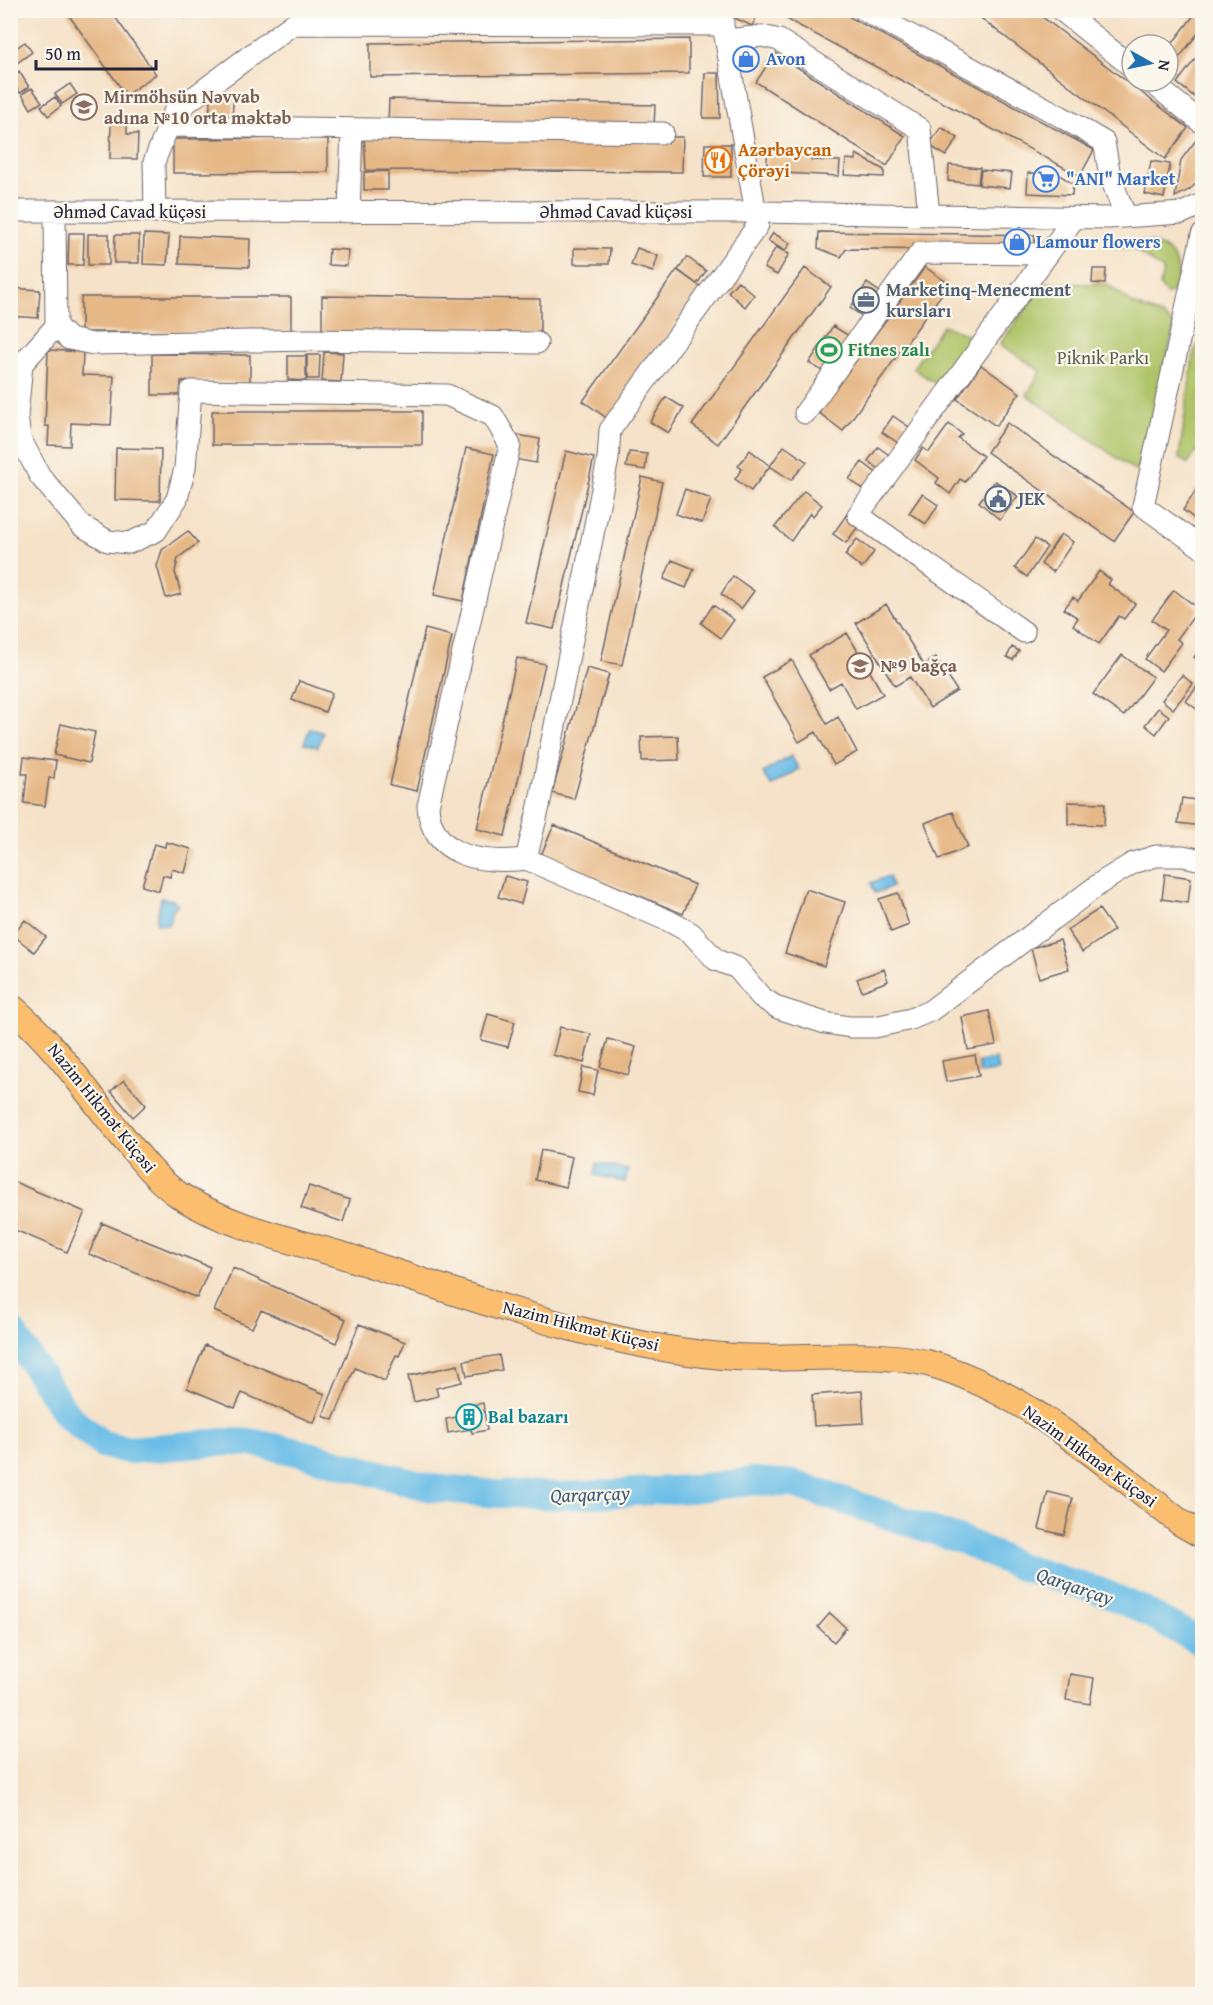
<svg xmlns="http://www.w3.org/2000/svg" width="1213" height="2005" font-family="'Gentium Book Plus',serif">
	<rect width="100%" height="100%" fill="#fbf7ec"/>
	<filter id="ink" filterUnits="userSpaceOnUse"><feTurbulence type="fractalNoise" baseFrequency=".0167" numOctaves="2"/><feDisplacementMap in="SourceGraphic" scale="12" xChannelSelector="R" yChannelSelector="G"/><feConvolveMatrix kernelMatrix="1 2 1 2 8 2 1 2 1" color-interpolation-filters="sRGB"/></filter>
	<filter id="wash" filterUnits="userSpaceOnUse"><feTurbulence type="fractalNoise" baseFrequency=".008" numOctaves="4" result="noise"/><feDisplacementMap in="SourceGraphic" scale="24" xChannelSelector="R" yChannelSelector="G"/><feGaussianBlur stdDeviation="1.35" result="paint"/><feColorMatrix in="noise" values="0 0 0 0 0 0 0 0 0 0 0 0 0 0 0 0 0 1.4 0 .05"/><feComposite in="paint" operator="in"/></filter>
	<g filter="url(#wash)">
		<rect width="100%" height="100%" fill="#f5e2c8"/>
		<path fill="#afc468" stroke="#687352" stroke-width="1.5" d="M1111,240C1133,241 1171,238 1177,266C1179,275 1177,285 1172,293L1166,294L1160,286L1163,270L1135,250L1111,246Z
			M1044,283L1107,284L1133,304L1163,316L1174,325L1157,404L1137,472L1027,395L1041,371L1000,344Z
			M943,325L977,339L942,388L913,368Z
			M1202,339V442L1188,464L1179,458L1194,351Z"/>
		<path fill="#6bbee7" stroke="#467091" stroke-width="1.5" d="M310,728L323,733L318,747L304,743Z
			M791,756L799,769L772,786L763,773Z
			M889,876L892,887L875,893L871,883Z
			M161,898L173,900L178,905L173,910L168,925L158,924L156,921Z
			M996,1059L998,1071L980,1074L978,1062Z
			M597,1163L628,1170L625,1182L595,1175Z"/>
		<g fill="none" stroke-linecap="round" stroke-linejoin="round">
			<path stroke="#6bbee7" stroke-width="28" d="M10,1329L67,1415L102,1444L129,1450L225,1442L255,1443L298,1452L431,1488L498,1494L562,1496L689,1489L754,1481L794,1484L964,1541L1018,1566L1102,1592L1139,1608L1202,1643"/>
		</g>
		<g id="blocks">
			<path fill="#e6b886" d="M65,10H110L156,74L126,95Z
				M180,10H197L185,18Z
				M322,10H365V17L325,19Z
				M737,10H760L752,26L735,18Z
				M784,10H837L1094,150L1080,176L781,16Z
				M989,10H1033L1188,128L1165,159L982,19Z
				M1198,10H1202V28L1172,67L1168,64V49Z
				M689,39V73L370,77V43Z
				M25,42L32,52L17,63L10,52Z
				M1202,50V103L1177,83Z
				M775,53L905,136L887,166L756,82Z
				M19,71L29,87L20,93L10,78Z
				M705,73H719L720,118H703Z
				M70,84L77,94L62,104L55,94Z
				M32,88L42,102L31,109L22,94Z
				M211,91L234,93L232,117L209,116Z
				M55,97L61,106L48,116L41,106Z
				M389,99L655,105L654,127L388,122Z
				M111,121L127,122V134H138L137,159H110Z
				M941,127L958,138L946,156L929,145Z
				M1202,132V178L1189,190L1175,197L1181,160Z
				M364,136L683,137L682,172L366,170Z
				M328,138V172L173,173V139Z
				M705,144H731V177H704Z
				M768,148L812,151L811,160L840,161L839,176L766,172Z
				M856,154L884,170V177L844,175L846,159L856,160Z
				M1151,161L1170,164L1164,198L1145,194Z
				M949,165L980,168L978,184L948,181Z
				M981,170L1012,173L1010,188L979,185Z
				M388,171V190H364V172Z
				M1028,173L1058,174L1073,184L1072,195L1027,193Z
				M819,232L1035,235L1034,250L846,249L841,257L818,248Z
				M69,233H84L83,265H68Z
				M773,233L790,243L785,251L768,241Z
				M88,234H109V265H88Z
				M144,234L169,235L167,265L143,264Z
				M115,235H139V263H114Z
				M180,236L250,239L249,267L179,264Z
				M776,247L789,254L777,275L764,268Z
				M574,248L610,249L609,264H574Z
				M637,248L658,256L653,272L631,265Z
				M329,249L348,250L347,266L328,265Z
				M687,257L706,271L697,284L678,270Z
				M925,267L949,284L843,431L818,412Z
				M805,268L831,287L718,444L692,425Z
				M1093,269H1106L1105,284L1092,283Z
				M677,270L702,288L608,419L583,401Z
				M738,281L754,295L745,307L728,292Z
				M867,283L881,293L865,318L850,308Z
				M10,288L40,290L38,318L10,316Z
				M322,296L540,299V335L322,333Z
				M81,297H291V332H81Z
				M833,326L849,336L826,373L809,363Z
				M48,350L83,352L82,375L114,376L111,425L71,423L70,446L48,445L49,426H45Z
				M324,352L343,353L341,382L322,381Z
				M152,354L250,355V382L181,381V395H152Z
				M307,355H320L319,379H307Z
				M288,356H306V381L288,380Z
				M981,365L1020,393L996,426L957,399Z
				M666,397L684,408L668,433L650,422Z
				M212,411H422V445H212Z
				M893,416L912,429L901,445L882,432Z
				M1007,423L1134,512L1114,541L987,452Z
				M949,424L962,434L958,438L983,456L965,482L960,479L950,494L936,483L939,478L915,460L923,448L929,452Z
				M517,435L540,439L536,463L513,459Z
				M784,446L807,462L791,480L770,466Z
				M878,447L892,457L882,471L868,461Z
				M116,448L161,449L160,501L115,500Z
				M466,448L494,454L463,601L434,595Z
				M750,450L770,466L751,491L735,479L742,469L738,466Z
				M566,451L594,458L554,629L526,623Z
				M629,452L647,454L645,470L626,467Z
				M862,462L879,475L866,491L849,479Z
				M642,477L662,482L622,665L601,661Z
				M995,481L1018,496L1000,520L979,502Z
				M1202,481V524L1183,510Z
				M685,489L711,499L702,523L676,514Z
				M804,491L822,505L813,516L810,513L791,541L775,527Z
				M922,494L938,505L926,524L909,513Z
				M847,514L860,524L846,543L833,534Z
				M188,531L198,543L178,558L175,572L181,594L166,598L157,566L162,550Z
				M1061,534L1073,542L1053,572L1041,564Z
				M857,539L874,552L862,568L845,555Z
				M1035,539L1047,547L1027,577L1015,568Z
				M672,560L694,569L686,588L664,579Z
				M1099,571L1111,580L1108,584L1135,604L1124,619L1119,616L1099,644L1073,625L1078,618L1064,609L1073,597L1078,601Z
				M733,576L754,591L741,609L721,594Z
				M1174,590L1199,609L1177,639L1182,643L1161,671L1145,659L1166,630L1152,620Z
				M886,604L924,665L936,657L957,691L930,708L910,677L895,686L856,623Z
				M713,605L734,620L721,638L701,623Z
				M425,629L452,636L417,791L390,785Z
				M847,633L883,694L856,709L841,682L829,689L809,655Z
				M1012,647L1019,651L1013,660L1007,657Z
				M1202,647V663L1194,657Z
				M1122,655L1153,677L1124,716L1093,694Z
				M517,658L545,664L505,836L477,829Z
				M792,660L827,724L838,717L857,752L834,765L816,732L799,742L762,677Z
				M587,668L609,674L574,799L552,793Z
				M1182,675L1193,684L1173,709L1162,700Z
				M299,681L332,693L325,712L292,700Z
				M1196,688L1202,693V713L1186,701Z
				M1158,708L1169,716L1156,734L1145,725Z
				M61,724L95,732L89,763L54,755Z
				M678,736L679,760L642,761L641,737Z
				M24,757L56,761L54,778H49L45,806L24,803L27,774H22Z
				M1182,798L1202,801V826L1178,823Z
				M1068,802L1105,803L1104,825L1068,824Z
				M953,812L968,847L939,859L925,823Z
				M554,825L695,885L683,914L541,855Z
				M166,842L191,849L185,873L172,869L170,877L163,875L159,891L142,886L154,844L165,847Z
				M1165,874L1191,878L1188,903L1162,899Z
				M505,876L527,882L521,904L498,897Z
				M806,889L845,902L824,966L785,953Z
				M898,893L909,925L891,932L879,899Z
				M1099,909L1114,930L1082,952L1067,930Z
				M25,920L46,937L34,952L13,935Z
				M1060,940L1069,969L1039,978L1031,948Z
				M884,969L888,981L862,991L857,979Z
				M989,1011L996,1045L968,1050L962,1017Z
				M488,1014L515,1022L508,1047L481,1040Z
				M560,1027L591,1034L584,1063L553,1055Z
				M608,1039L636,1047L628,1075L600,1067Z
				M975,1055L979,1076L946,1082L942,1061Z
				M583,1067L598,1070L593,1095L578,1092Z
				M124,1080L146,1105L133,1117L111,1091Z
				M541,1150L572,1157L566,1187L535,1180Z
				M10,1180L85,1212L67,1252L10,1228Z
				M309,1186L350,1200L343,1222L301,1208Z
				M102,1223L210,1267L197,1298L89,1254Z
				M233,1268L346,1319L336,1343L261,1310L252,1328L214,1311Z
				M359,1324L405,1342L399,1356L396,1355L385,1381L355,1368L333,1420L323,1416Z
				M205,1345L325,1394L314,1423L242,1393L235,1408L187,1388Z
				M499,1355L502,1370L467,1376L464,1361Z
				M458,1365L462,1382L436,1388L438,1396L414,1402L408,1376Z
				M862,1391L864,1423L814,1426L812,1395Z
				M483,1403L487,1430L472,1433L471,1429L448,1433L446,1419L462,1416L460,1407Z
				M1048,1492L1073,1498L1064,1535L1039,1529Z
				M830,1613L846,1628L834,1642L818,1627Z
				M1070,1674L1094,1678L1090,1704L1066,1700Z"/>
		</g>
	</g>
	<g filter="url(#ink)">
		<use href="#blocks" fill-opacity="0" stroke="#6c656c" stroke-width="1.5"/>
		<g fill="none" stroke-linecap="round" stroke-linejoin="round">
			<g stroke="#6c656c" stroke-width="23">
				<path id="minor" d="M864,10L1060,116L1104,142L1110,176L1123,210
					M1061,10L1132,67
					M295,24L723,25
					M727,40L762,36L779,40L920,129L929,214
					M1150,81L1202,123
					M167,126L663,133
					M10,211L757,212L1108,218L1182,213L1202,204
					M55,211L56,326L22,364L17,416L20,438L40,476L82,526L108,541L129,543L156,531L177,499L185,468L191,391L447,395L493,416L510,445L428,806C431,858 484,864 526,859L539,806L608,459L610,430L758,225L723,25V10
					M155,212L154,162L174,112L305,15
					M349,212L352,129
					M1202,235L1143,506L1202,548
					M56,326L69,339L93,344L310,340L537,343
					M805,413L920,253L1046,254
					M1024,632L858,515L1075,217
					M526,859L669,921L691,933L716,960L737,968L761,997L778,1008L825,1023L850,1027H875L911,1019L930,1011L1102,882L1133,863L1156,856H1183L1202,860"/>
			</g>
			<g stroke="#6c656c" stroke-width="28">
				<path id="major" d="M10,1006C53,1042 85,1089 119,1132C137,1154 155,1179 179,1195C228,1227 292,1240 348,1257C470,1296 593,1344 722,1356C791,1363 877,1346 941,1367C1032,1397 1107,1466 1181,1523L1202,1535"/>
			</g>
			<use href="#minor" stroke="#fff" stroke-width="21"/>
			<use href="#major" stroke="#fbbe6e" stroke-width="26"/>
		</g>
	</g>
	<defs>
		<g id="shop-ring" transform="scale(1.35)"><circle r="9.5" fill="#fbf7ec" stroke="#3f7fe0" stroke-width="1.5"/><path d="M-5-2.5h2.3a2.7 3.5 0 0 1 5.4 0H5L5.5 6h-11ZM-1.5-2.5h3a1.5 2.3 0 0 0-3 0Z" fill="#3f7fe0"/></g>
		<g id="school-ring" transform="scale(1.35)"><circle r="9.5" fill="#fbf7ec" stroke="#8d6e63" stroke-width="1.5"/><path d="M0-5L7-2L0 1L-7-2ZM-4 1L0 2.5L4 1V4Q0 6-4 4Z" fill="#8d6e63"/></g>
		<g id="restaurant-ring" transform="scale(1.35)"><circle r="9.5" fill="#fbf7ec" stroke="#e8710a" stroke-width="1.5"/><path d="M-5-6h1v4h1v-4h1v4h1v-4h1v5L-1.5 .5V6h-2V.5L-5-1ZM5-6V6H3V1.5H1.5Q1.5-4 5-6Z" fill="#e8710a"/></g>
		<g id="supermarket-ring" transform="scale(1.35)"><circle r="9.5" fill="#fbf7ec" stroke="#3f7fe0" stroke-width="1.5"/><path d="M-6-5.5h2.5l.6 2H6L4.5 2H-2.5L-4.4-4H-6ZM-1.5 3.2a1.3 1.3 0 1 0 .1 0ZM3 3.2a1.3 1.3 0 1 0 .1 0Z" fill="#3f7fe0"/></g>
		<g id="office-ring" transform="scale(1.35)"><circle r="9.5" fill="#fbf7ec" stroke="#5c6f8a" stroke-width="1.5"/><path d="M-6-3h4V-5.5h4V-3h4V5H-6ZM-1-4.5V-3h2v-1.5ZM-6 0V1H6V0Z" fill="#5c6f8a"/></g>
		<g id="stadium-ring" transform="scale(1.35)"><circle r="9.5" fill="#fbf7ec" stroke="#2e9e5b" stroke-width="1.5"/><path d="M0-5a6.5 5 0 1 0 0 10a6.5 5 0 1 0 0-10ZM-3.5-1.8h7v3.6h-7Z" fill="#2e9e5b"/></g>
		<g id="civic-ring" transform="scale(1.35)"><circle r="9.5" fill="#fbf7ec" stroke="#5c6f8a" stroke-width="1.5"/><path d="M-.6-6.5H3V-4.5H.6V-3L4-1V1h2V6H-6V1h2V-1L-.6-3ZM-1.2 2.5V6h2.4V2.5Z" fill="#5c6f8a"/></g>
		<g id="building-ring" transform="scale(1.35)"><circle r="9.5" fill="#fbf7ec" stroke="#0f9aa8" stroke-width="1.5"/><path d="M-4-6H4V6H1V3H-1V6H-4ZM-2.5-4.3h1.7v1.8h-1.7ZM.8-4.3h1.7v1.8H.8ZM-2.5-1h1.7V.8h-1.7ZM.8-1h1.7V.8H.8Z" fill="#0f9aa8"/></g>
	</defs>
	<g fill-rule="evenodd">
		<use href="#shop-ring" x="746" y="59"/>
		<use href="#school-ring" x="84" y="107"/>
		<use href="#restaurant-ring" x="718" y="160"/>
		<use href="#supermarket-ring" x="1046" y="179"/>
		<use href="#shop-ring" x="1017" y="242"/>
		<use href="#office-ring" x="866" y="300"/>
		<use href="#stadium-ring" x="829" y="350"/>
		<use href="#civic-ring" x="998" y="499"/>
		<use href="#school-ring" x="860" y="666"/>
		<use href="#building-ring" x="469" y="1417"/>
	</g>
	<g text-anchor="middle" stroke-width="4.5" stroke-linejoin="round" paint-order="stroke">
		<g font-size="18" font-weight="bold" fill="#366cbe" stroke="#fbf7ec" text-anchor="start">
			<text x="766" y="65">Avon</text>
			<text x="1066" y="185">"ANI" Market</text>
			<text x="1036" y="248">Lamour flowers</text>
		</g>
		<g font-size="18" font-weight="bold" fill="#785e54" stroke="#fbf7ec" text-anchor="start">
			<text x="104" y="103">Mirmöhsün Nəvvab<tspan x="104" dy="21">adına №10 orta məktəb</tspan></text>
			<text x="880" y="672">№9 bağça</text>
		</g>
		<g font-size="18" font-weight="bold" fill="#c56008" stroke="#fbf7ec" text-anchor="start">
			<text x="738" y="156">Azərbaycan<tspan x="738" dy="21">Çörəyi</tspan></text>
		</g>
		<g font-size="18" fill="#22223b" stroke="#fbf7ec">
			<text x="130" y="218">Əhməd Cavad küçəsi</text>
			<text x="616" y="218">Əhməd Cavad küçəsi</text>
			<text transform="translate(102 1108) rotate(51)" y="6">Nazim Hikmət Küçəsi</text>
			<text transform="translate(581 1326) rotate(14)" y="6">Nazim Hikmət Küçəsi</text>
			<text transform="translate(1090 1456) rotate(36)" y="6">Nazim Hikmət Küçəsi</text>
		</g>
		<g font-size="18" font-weight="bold" fill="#4e5e75" stroke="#fbf7ec" text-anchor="start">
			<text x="886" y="296">Marketinq-Menecment<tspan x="886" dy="21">kursları</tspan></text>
			<text x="1018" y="505">JEK</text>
		</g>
		<g font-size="18" font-weight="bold" fill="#27864d" stroke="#fbf7ec" text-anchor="start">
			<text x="848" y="356">Fitnes zalı</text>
		</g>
		<g font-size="18" fill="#535b4b" stroke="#fbf7ec">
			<text x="1103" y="364">Piknik Parkı</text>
		</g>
		<g font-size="18" font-weight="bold" fill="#0d838f" stroke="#fbf7ec" text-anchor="start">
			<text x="488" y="1423">Bal bazarı</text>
		</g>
		<g font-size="20" font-style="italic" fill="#3c5977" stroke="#fbf7ec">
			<text transform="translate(590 1494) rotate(-2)" y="7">Qarqarçay</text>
			<text transform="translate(1075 1586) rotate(19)" y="7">Qarqarçay</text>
		</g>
	</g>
	<rect width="1213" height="2005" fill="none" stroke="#fbf7ec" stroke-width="36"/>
	<g transform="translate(1150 63) rotate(99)"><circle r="28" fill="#fbf7ec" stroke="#a4a2a5" stroke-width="1.5"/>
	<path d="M0-4.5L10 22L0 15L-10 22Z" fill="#1f6fb2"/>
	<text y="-9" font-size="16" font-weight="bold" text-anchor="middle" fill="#22223b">N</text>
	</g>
	<path d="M36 60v9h120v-9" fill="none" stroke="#22223b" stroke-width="3"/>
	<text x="45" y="60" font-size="18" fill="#22223b" stroke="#fbf7ec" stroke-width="4.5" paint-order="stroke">50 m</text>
</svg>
